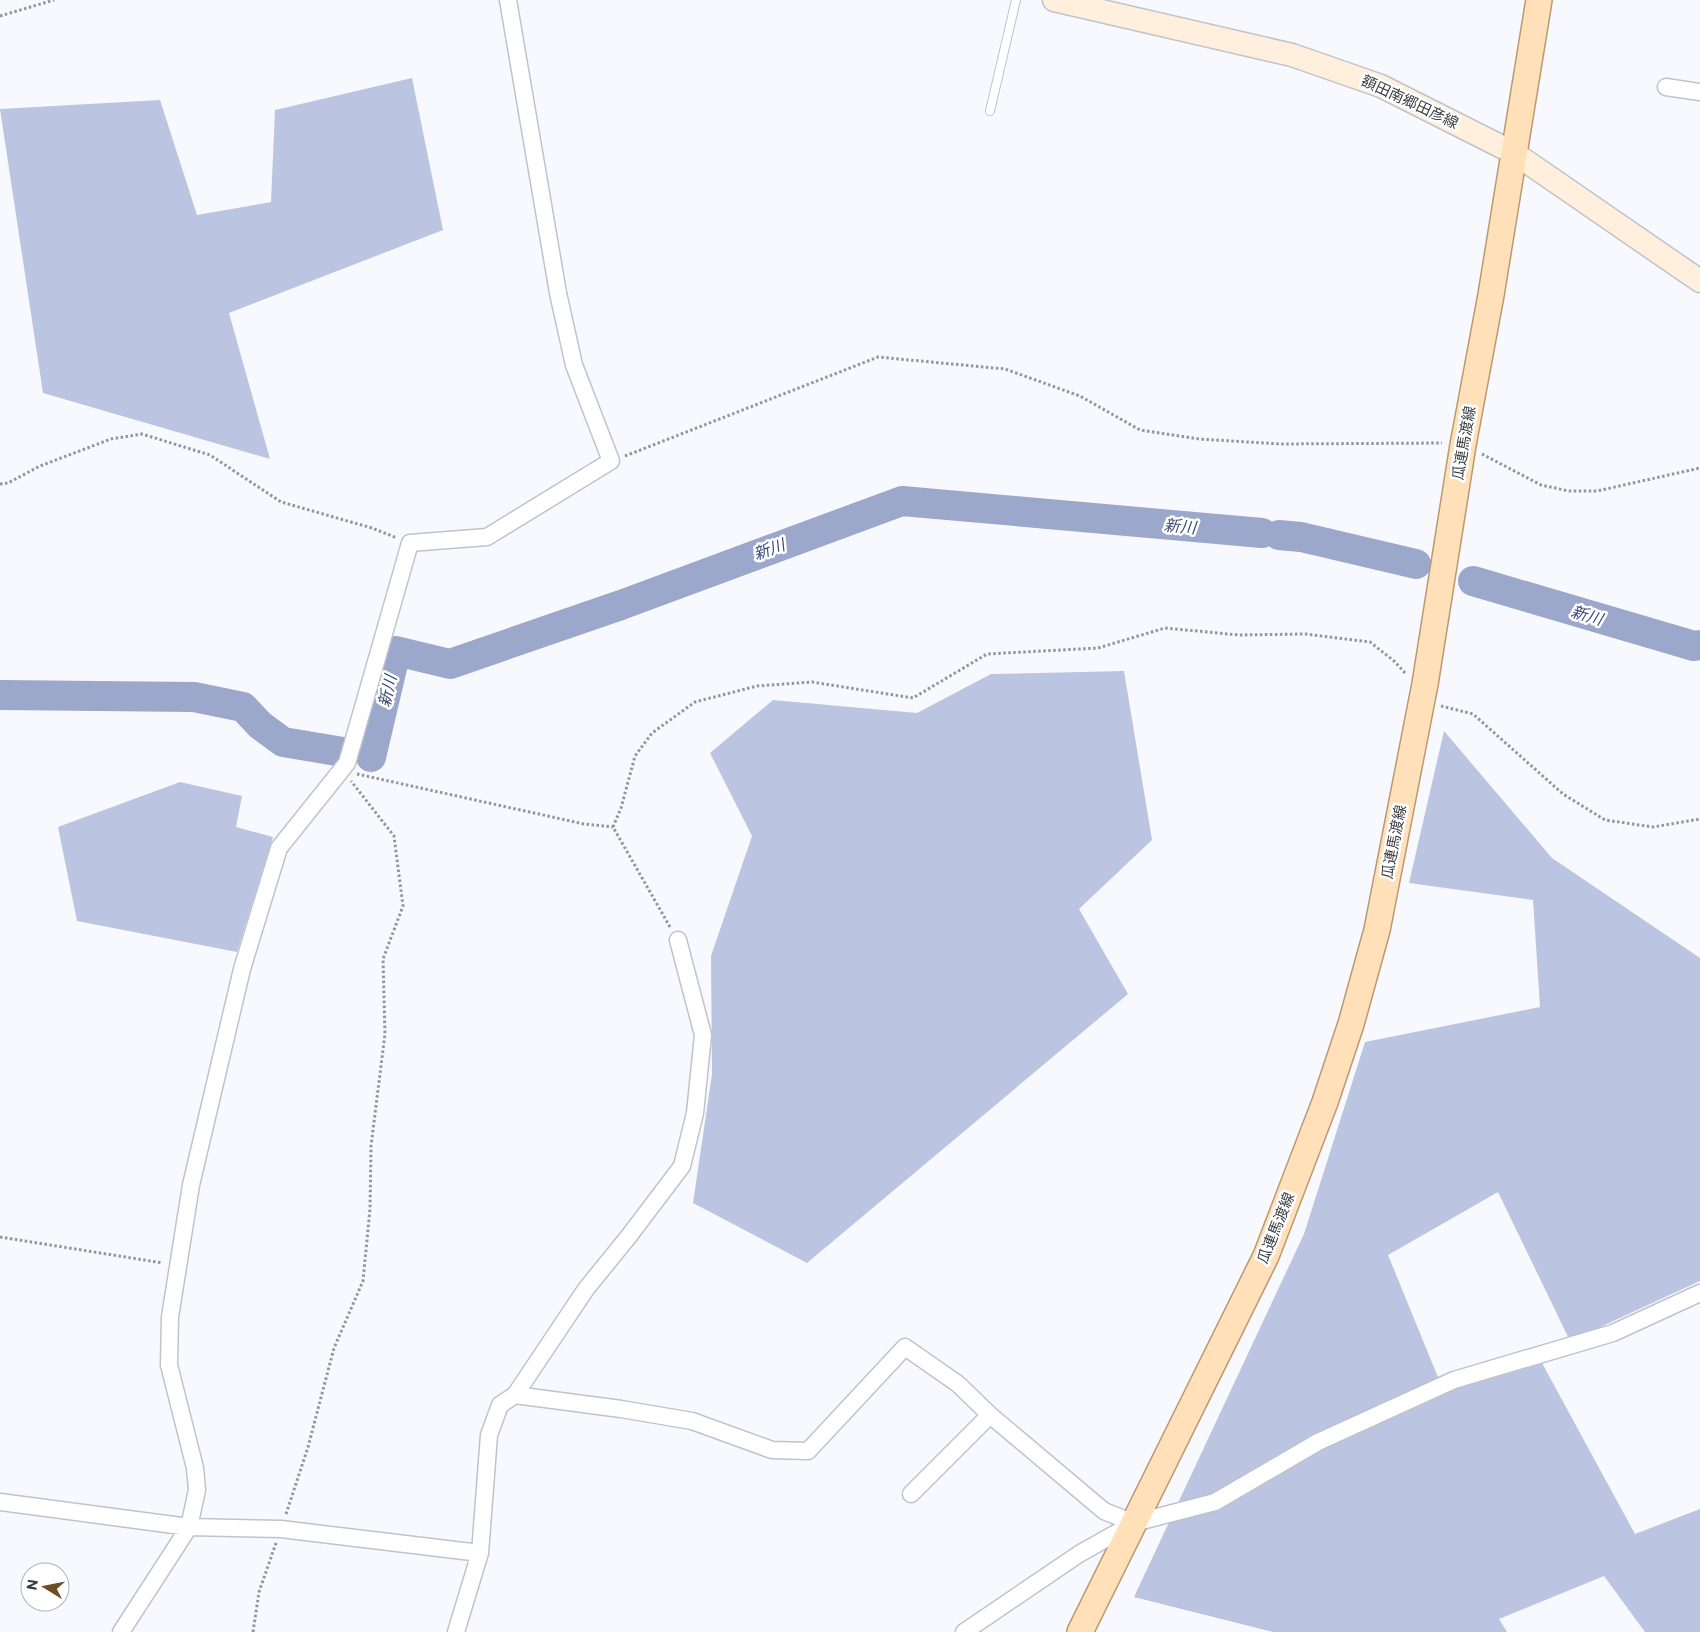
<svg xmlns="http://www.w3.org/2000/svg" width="1700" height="1632" font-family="Commissioner,'Noto Sans JP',sans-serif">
	<rect width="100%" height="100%" fill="#f7f9ff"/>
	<path fill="#bbc5e1" d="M412,78L443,230L229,313L270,459L43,393L0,109L160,100L197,215L271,202L275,110Z
		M1124,671L1152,840L1079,909L1128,994L807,1263L693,1203L712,1074L711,956L752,836L710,753L773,700L917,713L991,674Z
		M1444,731L1552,858L1700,958V1281L1570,1341L1498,1192L1388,1255L1444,1392L1542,1363L1635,1534L1700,1509V1632H1645L1604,1576L1499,1619L1507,1632H1273L1134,1597L1304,1234L1365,1042L1540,1007L1533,900L1409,883Z
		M180,782L242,796L236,827L273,837L237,952L77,921L58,827Z"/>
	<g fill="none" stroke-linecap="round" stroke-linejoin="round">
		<path stroke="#9ba7cb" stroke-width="30" d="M1279,535L1301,537L1416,564
			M1473,581L1694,646L1700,645
			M0,695L194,697L243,707L260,725L283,742L343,752
			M371,757L396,651L450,664L621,605L902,501L1262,533"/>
		<g stroke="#bfc3cc" stroke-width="10">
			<path id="service" d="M990,111L1016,0"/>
		</g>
		<g stroke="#bfc3cc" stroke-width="19">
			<path id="minor" d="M1666,87L1700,92
				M515,1395L621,1409L692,1421L772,1450L808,1451L905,1347L958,1384L990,1415L1104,1511L1134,1523
				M911,1494L990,1415
				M0,1502L189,1527L281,1529L480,1553
				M121,1632L189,1527L197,1490L195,1468L169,1365L170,1317L191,1185L242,969L279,848L347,763L410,543L487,537L611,461L574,365L558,293L508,0
				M456,1632L480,1553L489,1435L500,1405L515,1395L586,1289L629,1236L682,1166L695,1113L703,1035L678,940
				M964,1632L1079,1554L1134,1523L1215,1502L1318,1442L1454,1380L1613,1333L1700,1293"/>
		</g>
		<g stroke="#bfc3cc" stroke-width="25">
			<path id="secondary" d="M1054,0L1292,55L1381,86L1514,153L1700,281"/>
		</g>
		<g stroke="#ba9970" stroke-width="28">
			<path id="primary" d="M1080,1632L1266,1256L1325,1102L1351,1024L1377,930L1425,684L1463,445L1491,295L1539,0"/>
		</g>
		<path stroke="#94969b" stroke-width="3" stroke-dasharray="2.5 2.5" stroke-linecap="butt" d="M0,16L54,0
			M1482,454L1541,485L1569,491H1597L1700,468
			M625,456L878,357L1005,369L1080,396L1140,430L1199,439L1281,444L1442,443
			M0,484L8,483L40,466L111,439L142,434L210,455L281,502L372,528L397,538
			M1441,706L1473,714L1563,794L1605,820L1653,827L1700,819
			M357,774L584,824L613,827
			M670,927L613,827L621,808L635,756L652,733L695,702L757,686L812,682L913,698L987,654L1098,648L1165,628L1239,635L1305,634L1370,642L1394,661L1406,674
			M0,1237L163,1263
			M286,1514L308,1447L334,1348L363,1281L370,1209L371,1146L385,1034L383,959L403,906L394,836L351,781
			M253,1632L259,1592L276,1543"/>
		<use href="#service" stroke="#fff" stroke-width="8"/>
		<use href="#minor" stroke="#fff" stroke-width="16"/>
		<use href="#secondary" stroke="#ffefdc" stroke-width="22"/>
		<use href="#primary" stroke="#ffe0b9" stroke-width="25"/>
	</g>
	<g text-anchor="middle" stroke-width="5" stroke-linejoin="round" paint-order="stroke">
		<g font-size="15" fill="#3a3c40" stroke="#fff">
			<text transform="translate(1410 102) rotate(25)" y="5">額田南郷田彦線</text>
			<text transform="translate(1464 443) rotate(-80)" y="5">瓜連馬渡線</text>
			<text transform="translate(1394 842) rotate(-79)" y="5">瓜連馬渡線</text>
			<text transform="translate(1276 1228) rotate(-68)" y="5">瓜連馬渡線</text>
		</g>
		<g font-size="16" font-style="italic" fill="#3a4979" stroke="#fff">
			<text transform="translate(1180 526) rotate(5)" y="6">新川</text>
			<text transform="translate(769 549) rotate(-20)" y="6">新川</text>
			<text transform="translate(1587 615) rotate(16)" y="6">新川</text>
			<text transform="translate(387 691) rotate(-77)" y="6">新川</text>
		</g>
	</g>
	<g transform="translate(45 1587) rotate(280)"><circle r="24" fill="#ffffff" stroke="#b0b1b3"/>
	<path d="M0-4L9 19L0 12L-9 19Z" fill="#6e4f25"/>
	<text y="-8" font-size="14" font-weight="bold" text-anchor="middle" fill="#3a3c40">N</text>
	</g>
</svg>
